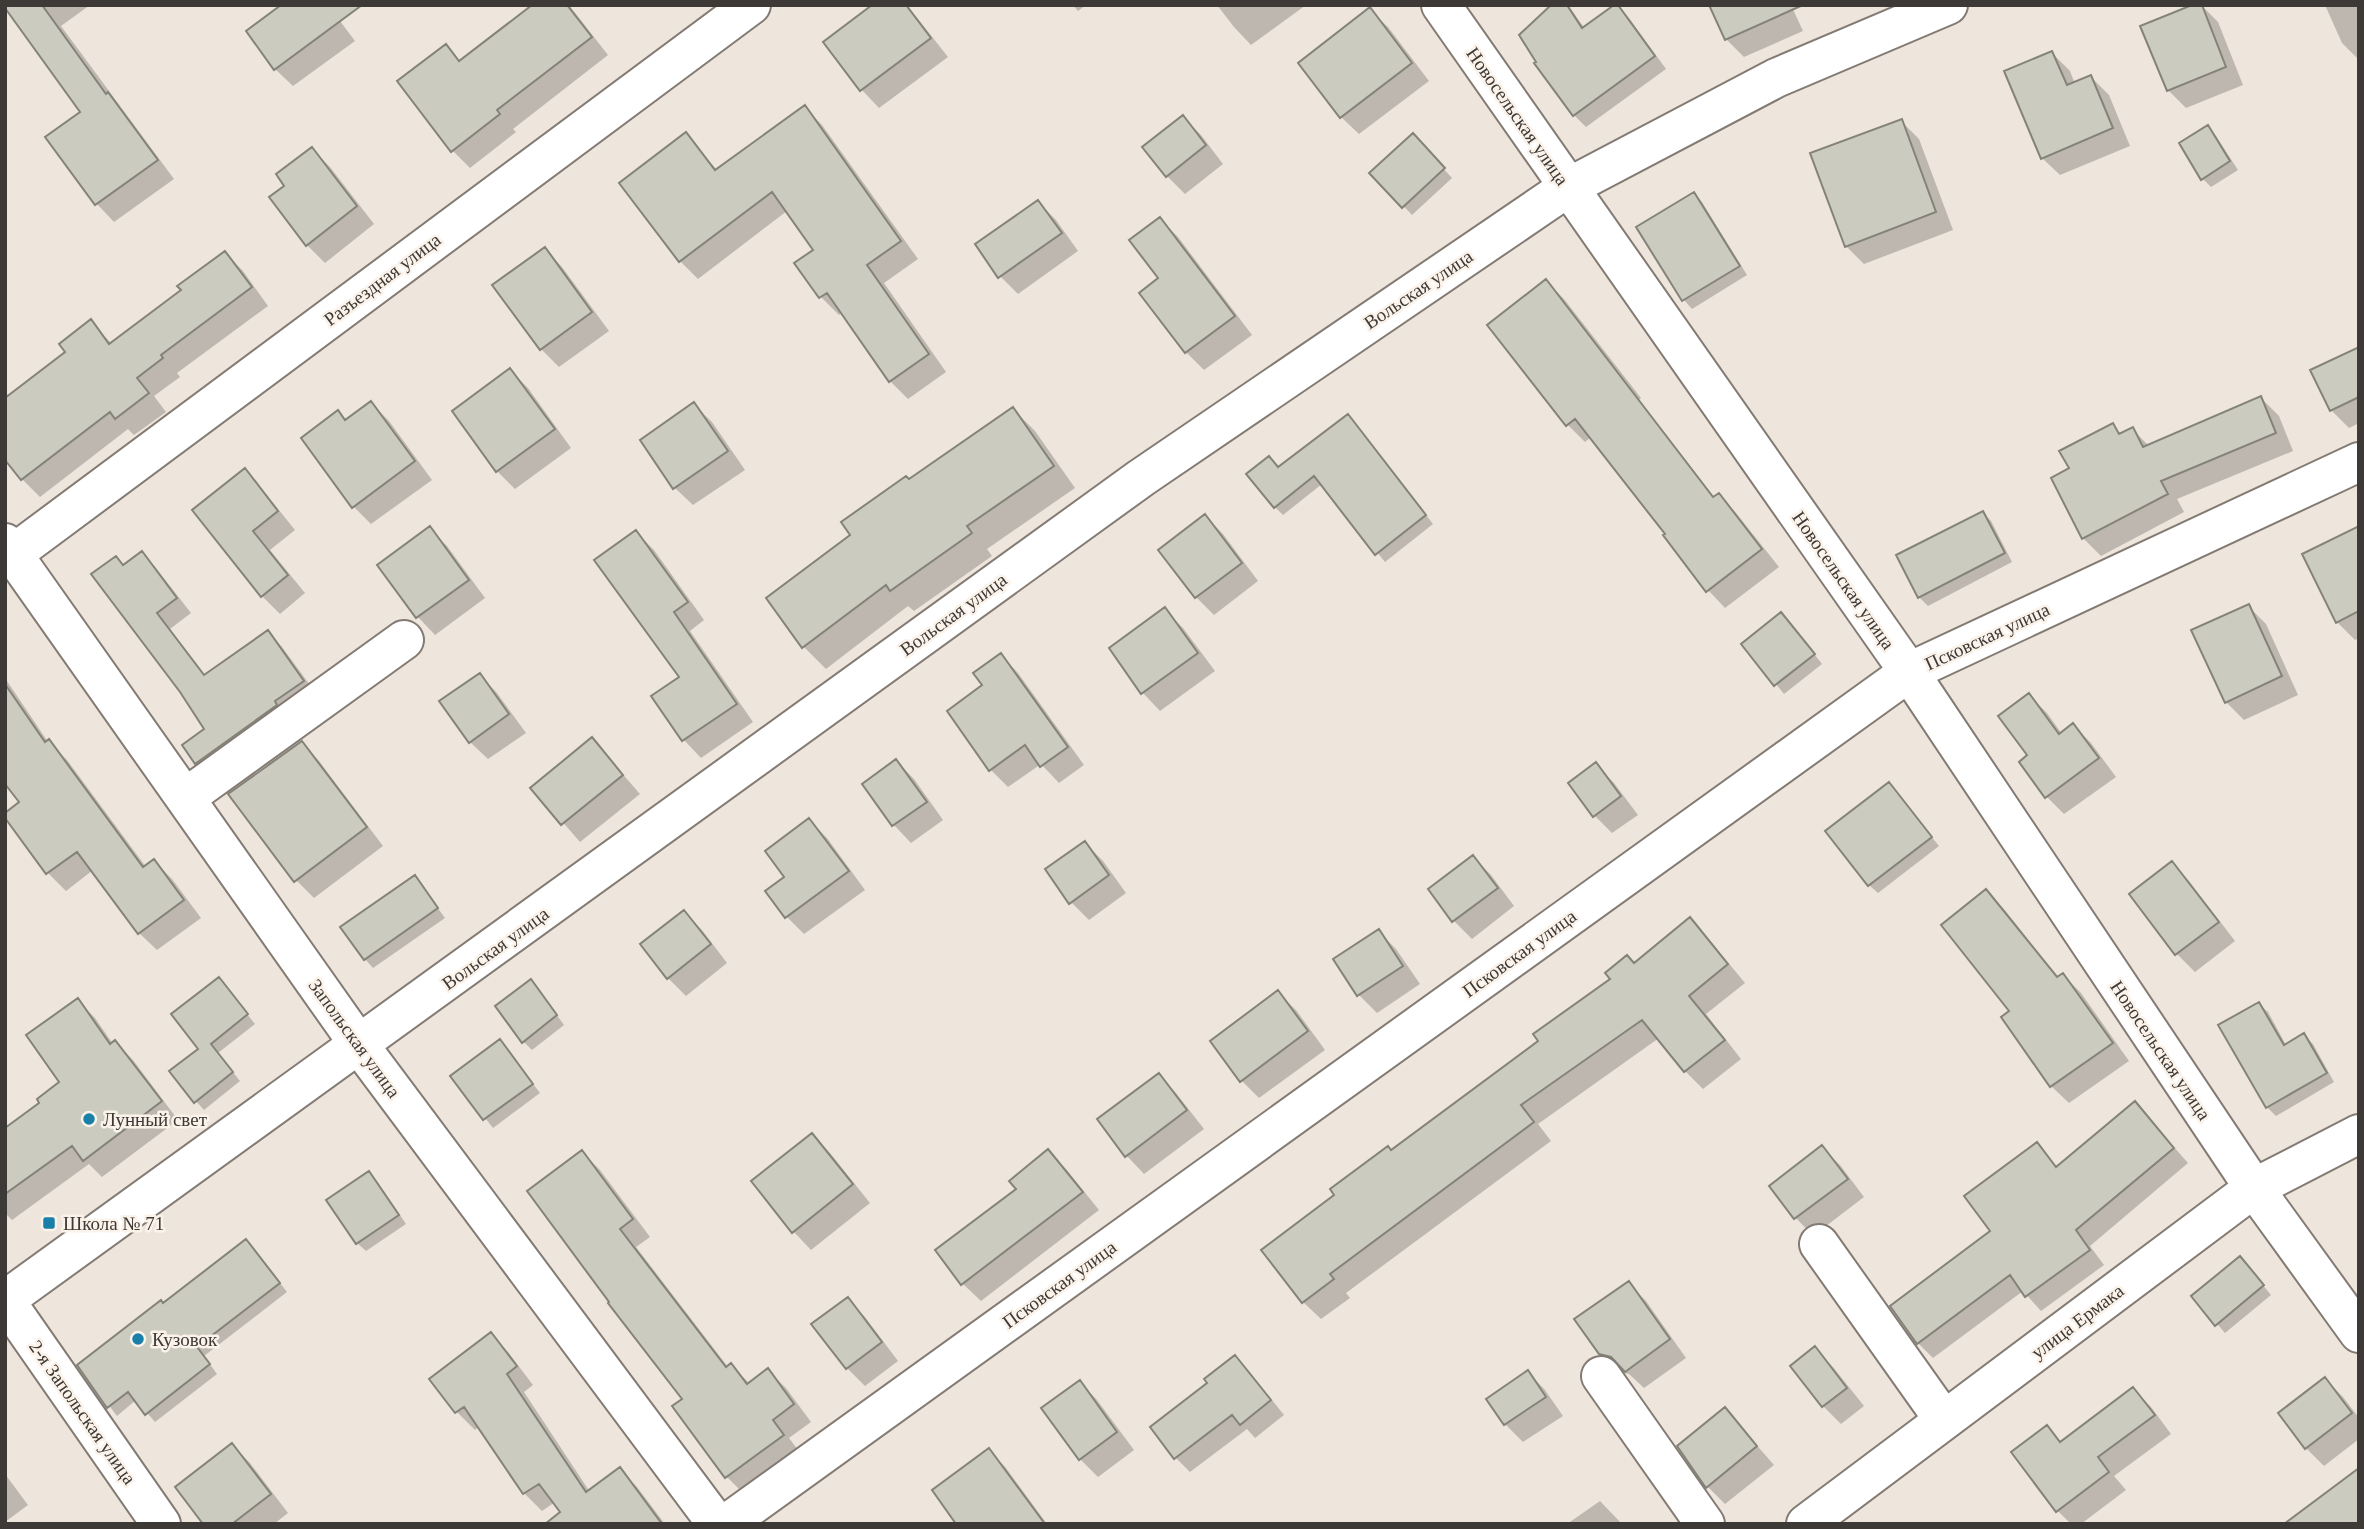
<svg xmlns="http://www.w3.org/2000/svg" width="2364" height="1529" font-family="'Times New Roman',serif">
	<rect width="100%" height="100%" fill="#eee5dc"/>
	<path fill="#0003" d="M5,5H90L61,26L174,179L114,222L97,204L48,138L82,113Z
		M328,5L355,41L293,86L275,69Z
		M534,5H569L608,55L513,129L516,132L470,168L452,150L446,46L461,62Z
		M874,5H907L948,57L879,108L862,90L826,43Z
		M1073,5H1086L1078,11Z
		M1217,5H1306L1251,45L1234,27Z
		M1554,5H1568L1585,29L1617,6L1629,18L1666,69L1586,127L1574,115Z
		M1791,5L1803,31L1744,57L1726,39Z
		M2201,5L2218,22L2243,85L2186,108L2168,90Z
		M2325,5H2359V60L2342,43Z
		M1370,10L1388,27L1429,81L1359,134L1341,117Z
		M2052,53L2070,71L2075,84L2091,77L2109,95L2130,146L2060,175L2042,158Z
		M804,107L822,125L918,259L884,283L946,372L908,399L890,381L842,312L839,315L821,297L797,264L815,250L787,211L698,279L680,261L621,183L686,134L717,170Z
		M1183,117L1201,135L1223,164L1185,194L1167,176Z
		M1901,121L1919,139L1953,230L1864,264L1846,246Z
		M2207,127L2216,136L2238,170L2211,187L2203,179Z
		M1421,144L1452,178L1412,215L1372,173Z
		M312,149L330,167L374,224L325,263L307,245L287,186Z
		M1694,194L1702,202L1747,275L1692,309L1684,300L1639,227Z
		M1038,202L1056,220L1078,251L1018,294L1000,276Z
		M1160,219L1178,237L1252,335L1204,370L1186,352L1142,293L1161,279Z
		M545,249L562,267L609,331L559,367L541,349Z
		M225,253L243,271L268,306L177,373L180,377L154,396L166,412L134,435L128,429L40,497L22,479L67,352L91,322L112,344L183,291Z
		M1546,281L1564,299L1641,398L1639,400L1715,498L1719,495L1736,513L1779,567L1725,608L1708,590L1668,534L1591,437L1585,442L1567,424Z
		M2359,349V423L2349,428L2331,410Z
		M510,370L528,388L571,448L515,489L497,471Z
		M2261,398L2279,416L2293,451L2177,499L2184,512L2101,556L2083,538L2071,469L2112,425L2122,435L2132,429L2149,446Z
		M371,403L389,421L432,480L371,524L353,506L338,413L346,421Z
		M694,405L712,422L745,470L693,505L675,488Z
		M1013,409L1035,431L1075,488L987,549L992,556L914,611L908,606L826,669L804,647L768,599L853,535L909,481Z
		M1356,425L1433,524L1385,562L1322,484L1283,515L1275,507L1279,469Z
		M244,471L262,489L295,530L270,550L305,593L280,614L262,596Z
		M1983,513L1991,521L2012,562L1928,606L1919,597Z
		M1205,516L1223,534L1258,581L1214,615L1196,597L1161,550Z
		M429,529L447,546L485,598L435,635L418,617L380,566Z
		M2359,531V638L2355,640L2337,622Z
		M636,532L654,550L704,620L690,631L753,722L701,758L684,740L654,697L682,677Z
		M142,553L156,568L191,613L170,629L206,676L268,632L282,647L318,696L211,777L196,763L206,729L181,691L124,566Z
		M2248,606L2266,624L2298,695L2244,720L2226,702Z
		M1165,610L1183,628L1215,671L1160,711L1143,693L1111,649Z
		M1790,623L1822,664L1784,694L1744,644Z
		M1001,655L1018,673L1084,765L1059,783L1041,764L1008,787L991,770L985,686Z
		M480,675L497,693L526,733L488,759L470,742Z
		M5,678L48,742L67,760L146,867L154,861L172,879L201,918L157,950L139,933L93,870L66,891L48,873L5,757Z
		M2029,695L2047,713L2062,734L2073,725L2091,743L2116,777L2064,814L2047,797L2030,755Z
		M592,739L640,794L580,842L533,788Z
		M302,743L319,761L383,846L314,898L296,880Z
		M896,761L914,779L943,820L911,843L894,825L864,784Z
		M1596,765L1614,783L1638,815L1612,833L1594,815Z
		M1889,784L1939,846L1878,893L1869,885Z
		M809,820L827,838L865,890L804,934L787,917Z
		M1085,843L1103,861L1126,893L1089,920L1071,902Z
		M1473,857L1491,875L1514,906L1472,939L1454,921L1430,889Z
		M2172,863L2189,881L2235,941L2195,972L2177,954L2131,894Z
		M415,877L445,918L373,968L365,959Z
		M1986,891L2004,909L2059,978L2063,975L2081,993L2129,1061L2069,1103L2051,1086L2012,1011Z
		M684,912L702,930L727,963L686,996L668,978Z
		M1690,919L1707,937L1745,983L1706,1014L1741,1059L1703,1089L1685,1071L1659,1038L1538,1124L1551,1141L1346,1293L1350,1298L1321,1319L1303,1302L1392,1152L1540,1041L1612,980L1635,965Z
		M1378,931L1396,949L1420,984L1377,1013L1359,995L1335,960Z
		M219,979L255,1024L218,1053L240,1081L204,1110L196,1101L200,1049Z
		M539,990L564,1025L532,1050L523,1041Z
		M1278,993L1296,1010L1325,1050L1259,1098L1241,1080Z
		M78,1001L95,1018L113,1044L115,1042L133,1060L178,1120L102,1177L89,1164L12,1220L5,1213V1130L42,1103L62,1082Z
		M2259,1004L2268,1012L2286,1045L2304,1035L2313,1044L2334,1082L2276,1116L2267,1107Z
		M500,1041L540,1093L493,1128L453,1077Z
		M1159,1075L1176,1093L1204,1129L1144,1174L1127,1156L1099,1119Z
		M2135,1103L2188,1163L2090,1246L2104,1265L2041,1311L2023,1291L1933,1358L1918,1343L1993,1232L2036,1144L2058,1168Z
		M812,1135L830,1153L870,1203L811,1250L794,1232L753,1182Z
		M1822,1148L1840,1165L1864,1197L1813,1236L1796,1218L1772,1186Z
		M582,1152L600,1170L650,1237L636,1247L728,1367L731,1365L750,1384L768,1371L786,1388L811,1422L789,1438L801,1454L745,1495L727,1477L675,1407L685,1399Z
		M1048,1152L1066,1169L1099,1210L981,1301L963,1284L1019,1189Z
		M369,1173L377,1181L406,1224L366,1251L357,1243Z
		M254,1250L287,1292L204,1356L217,1374L155,1422L136,1400L117,1416L79,1365L163,1305Z
		M2248,1267L2271,1295L2225,1333L2193,1296Z
		M1628,1283L1646,1301L1686,1358L1644,1388L1629,1374L1619,1372L1600,1353Z
		M848,1299L865,1317L898,1361L865,1386L847,1368L814,1325Z
		M490,1334L508,1352L533,1385L524,1392L590,1492L619,1470L637,1487L665,1524H572L555,1502L542,1511L524,1493L479,1426L475,1430L457,1412L432,1379Z
		M1815,1349L1833,1367L1864,1406L1841,1424L1823,1406L1793,1366Z
		M1235,1357L1249,1371L1284,1415L1255,1438L1247,1429L1190,1472L1175,1457L1210,1383Z
		M1528,1372L1545,1390L1563,1416L1523,1442L1505,1424L1488,1399Z
		M2325,1379L2343,1397L2359,1418V1439L2324,1466L2306,1448Z
		M1080,1382L1097,1400L1134,1450L1098,1477L1080,1459L1043,1409Z
		M2133,1389L2151,1407L2171,1434L2114,1476L2126,1490L2081,1524H2071L2057,1510L2046,1427L2062,1443Z
		M1725,1409L1774,1465L1725,1504L1708,1487Z
		M232,1445L250,1463L288,1513L274,1524H205Z
		M989,1450L1006,1468L1047,1524H959Z
		M5,1474L28,1505L5,1522Z
		M1600,1501L1622,1524H1567Z"/>
	<path fill="#cccbc0" stroke="#848379" stroke-width="2" d="M5,5H42L106,94L108,92L158,160L95,205L45,137L80,112L5,8Z
		M281,5H362L274,70L246,31Z
		M532,5H567L592,37L497,110L500,114L451,152L397,81L446,44L459,61Z
		M872,5H906L931,38L860,91L823,42Z
		M1551,5H1567L1582,28L1614,5H1618L1655,56L1573,116L1534,63L1536,62L1519,35Z
		M1709,5H1803L1725,40Z
		M2192,5H2202L2226,67L2167,91L2140,26Z
		M1370,7L1412,63L1340,118L1298,63Z
		M2052,51L2067,85L2091,75L2113,128L2041,159L2004,71Z
		M805,105L901,241L867,265L929,354L889,382L827,293L819,298L794,263L813,250L772,192L679,262L619,183L686,132L715,170Z
		M1183,115L1206,145L1166,177L1142,147Z
		M1902,119L1936,212L1845,247L1810,153Z
		M2208,125L2230,161L2201,180L2179,143Z
		M1413,133L1445,168L1402,208L1369,173Z
		M312,147L357,206L306,246L269,197L284,186L276,174Z
		M1694,192L1740,266L1682,301L1636,227Z
		M1038,200L1062,233L998,278L975,244Z
		M1160,217L1235,316L1185,353L1139,293L1158,278L1129,240Z
		M545,247L592,312L540,350L492,285Z
		M225,251L252,287L161,355L163,358L137,378L149,393L115,419L110,412L21,480L5,460V398L65,352L59,344L91,319L109,344L181,290L177,286Z
		M1546,279L1713,497L1719,493L1762,549L1706,592L1663,535L1665,534L1575,419L1566,426L1487,325Z
		M2359,347V397L2330,411L2310,370Z
		M510,368L555,429L496,472L452,411Z
		M2261,396L2276,433L2161,481L2168,494L2082,539L2051,478L2069,468L2059,451L2113,423L2119,434L2133,427L2143,447Z
		M371,401L415,461L352,508L301,438L338,410L345,420Z
		M694,402L728,451L673,489L640,440Z
		M1013,407L1054,466L967,526L972,533L890,591L886,585L802,648L766,598L850,535L841,522L906,476L909,479Z
		M1348,414L1426,515L1375,555L1314,476L1274,508L1246,474L1269,456L1278,467Z
		M245,468L278,511L253,531L288,575L261,597L192,510Z
		M1983,511L2005,553L1918,598L1896,555Z
		M1205,514L1242,563L1195,598L1158,550Z
		M430,526L469,580L416,618L377,565Z
		M2359,526V611L2336,623L2302,554Z
		M636,530L688,602L674,612L737,704L682,741L651,696L679,677L594,560Z
		M142,551L177,598L157,613L204,675L268,630L304,681L275,701L277,705L195,764L182,745L204,729L180,692L91,574L116,556L123,565Z
		M2249,604L2282,676L2225,703L2191,630Z
		M1165,607L1198,653L1141,694L1109,648Z
		M1781,612L1815,654L1774,686L1741,644Z
		M1001,653L1068,747L1040,767L1025,745L989,771L947,711L982,685L973,673Z
		M480,673L509,714L469,743L439,701Z
		M5,684L45,742L49,739L143,867L154,859L184,900L138,934L77,852L46,874L5,818V813L19,802L5,784Z
		M2029,693L2059,734L2073,723L2099,758L2045,798L2019,762L2027,755L1998,716Z
		M592,737L623,775L561,825L530,788Z
		M302,741L367,827L294,882L228,794Z
		M896,759L927,802L892,826L862,784Z
		M1596,762L1621,796L1593,817L1568,783Z
		M1889,782L1932,837L1868,886L1825,831Z
		M809,818L849,871L785,918L765,891L784,877L765,851Z
		M1085,841L1109,875L1069,904L1045,869Z
		M1473,855L1498,888L1452,922L1428,889Z
		M2172,861L2219,922L2175,955L2129,894Z
		M415,875L438,908L364,960L340,927Z
		M1986,889L2057,977L2063,973L2113,1043L2050,1087L2001,1017L2009,1011L1941,925Z
		M684,910L711,944L667,979L640,944Z
		M1690,917L1728,964L1689,996L1725,1040L1684,1072L1642,1020L1521,1105L1534,1122L1330,1274L1334,1279L1302,1303L1261,1250L1334,1195L1330,1189L1388,1146L1391,1150L1538,1041L1533,1034L1610,979L1605,973L1627,955L1634,963Z
		M1379,929L1403,966L1357,996L1333,959Z
		M219,977L248,1014L211,1044L233,1072L194,1103L169,1071L198,1049L171,1014Z
		M531,979L557,1015L522,1043L495,1006Z
		M1278,990L1308,1031L1240,1082L1210,1041Z
		M78,998L110,1044L115,1040L162,1101L83,1161L72,1146L5,1194V1128L39,1103L37,1099L59,1082L26,1035Z
		M2259,1002L2284,1045L2304,1033L2327,1073L2266,1108L2218,1025Z
		M500,1039L533,1084L483,1120L450,1076Z
		M1159,1073L1187,1110L1125,1157L1097,1119Z
		M2135,1101L2174,1148L2076,1230L2090,1250L2025,1297L2010,1275L1917,1344L1890,1306L1990,1231L1964,1196L2037,1142L2056,1167Z
		M812,1133L853,1184L792,1233L751,1181Z
		M1822,1145L1848,1179L1794,1219L1769,1186Z
		M1048,1149L1083,1192L961,1285L935,1250L1016,1189L1009,1181Z
		M582,1150L633,1219L620,1229L726,1367L731,1363L747,1384L768,1368L794,1404L773,1420L784,1435L725,1478L672,1406L682,1399L608,1303L609,1302L527,1191Z
		M369,1171L399,1215L356,1244L326,1200Z
		M246,1239L280,1283L197,1347L210,1364L145,1415L128,1392L107,1408L77,1365L161,1300L163,1303Z
		M2240,1256L2264,1285L2215,1326L2191,1296Z
		M1629,1281L1670,1339L1625,1372L1611,1357L1599,1354L1574,1319Z
		M848,1297L882,1342L846,1369L811,1324Z
		M491,1332L517,1366L507,1374L586,1492L620,1467L662,1524H545L560,1512L539,1484L523,1494L464,1407L455,1413L429,1379Z
		M1815,1346L1847,1388L1822,1407L1790,1366Z
		M1235,1355L1271,1400L1240,1425L1232,1415L1174,1459L1150,1427L1207,1383L1204,1379Z
		M1528,1370L1546,1397L1504,1425L1486,1399Z
		M2325,1377L2352,1413L2305,1449L2278,1413Z
		M1080,1380L1117,1432L1079,1460L1041,1408Z
		M2133,1387L2155,1415L2098,1457L2109,1472L2056,1512L2011,1452L2047,1425L2060,1442Z
		M1725,1407L1757,1446L1706,1488L1677,1446Z
		M232,1443L271,1494L232,1524H203L175,1487Z
		M989,1448L1045,1524H956L932,1490Z
		M2359,1468V1524H2284Z"/>
	<g fill="none" stroke-linecap="round" stroke-linejoin="round">
		<g stroke="#837b73" stroke-width="42">
			<path id="minor" d="M1441,5L1909,672L2254,1188L2359,1333
				M5,543L360,1046L717,1524
				M13,554L751,5
				M185,798L404,640
				M1819,1244L1944,1420
				M5,1300L1141,478L1567,188L1776,78L1948,5
				M5,1300L161,1524
				M1601,1376L1705,1524
				M726,1524L1909,672L2359,462
				M1806,1524L2254,1188L2359,1134"/>
		</g>
		<use href="#minor" stroke="#fff" stroke-width="38"/>
	</g>
	<g fill="#1980aa" stroke="#fbf2ea" stroke-width="2.5">
		<circle cx="89" cy="1119" r="7"/>
		<rect x="42" y="1216" width="14" height="14" rx="3.5"/>
		<circle cx="138" cy="1339" r="7"/>
	</g>
	<g text-anchor="middle" stroke-width="5" stroke-linejoin="round" paint-order="stroke">
		<g font-size="19" fill="#3c3936" stroke="#fbf2ea">
			<text transform="translate(1518 116) rotate(55)" y="7">Новосельская улица</text>
			<text transform="translate(382 279) rotate(-37)" y="7">Разъездная улица</text>
			<text transform="translate(1418 289) rotate(-34)" y="7">Вольская улица</text>
			<text transform="translate(1844 580) rotate(55)" y="7">Новосельская улица</text>
			<text transform="translate(953 614) rotate(-36)" y="7">Вольская улица</text>
			<text transform="translate(1987 636) rotate(-25)" y="7">Псковская улица</text>
			<text transform="translate(495 948) rotate(-36)" y="7">Вольская улица</text>
			<text transform="translate(1519 953) rotate(-36)" y="7">Псковская улица</text>
			<text transform="translate(355 1038) rotate(54)" y="7">Запольская улица</text>
			<text transform="translate(2161 1050) rotate(56)" y="7">Новосельская улица</text>
			<text transform="translate(1059 1284) rotate(-36)" y="7">Псковская улица</text>
			<text transform="translate(2077 1321) rotate(-37)" y="7">улица Ермака</text>
			<text transform="translate(83 1412) rotate(55)" y="7">2-я Запольская улица</text>
		</g>
		<g font-size="19" fill="#3c3936" stroke="#fbf2ea" text-anchor="start">
			<text x="103" y="1126">Лунный свет</text>
			<text x="63" y="1230">Школа № 71</text>
			<text x="152" y="1346">Кузовок</text>
		</g>
	</g>
	<rect width="2364" height="1529" fill="none" stroke="#3c3936" stroke-width="14"/>
</svg>
